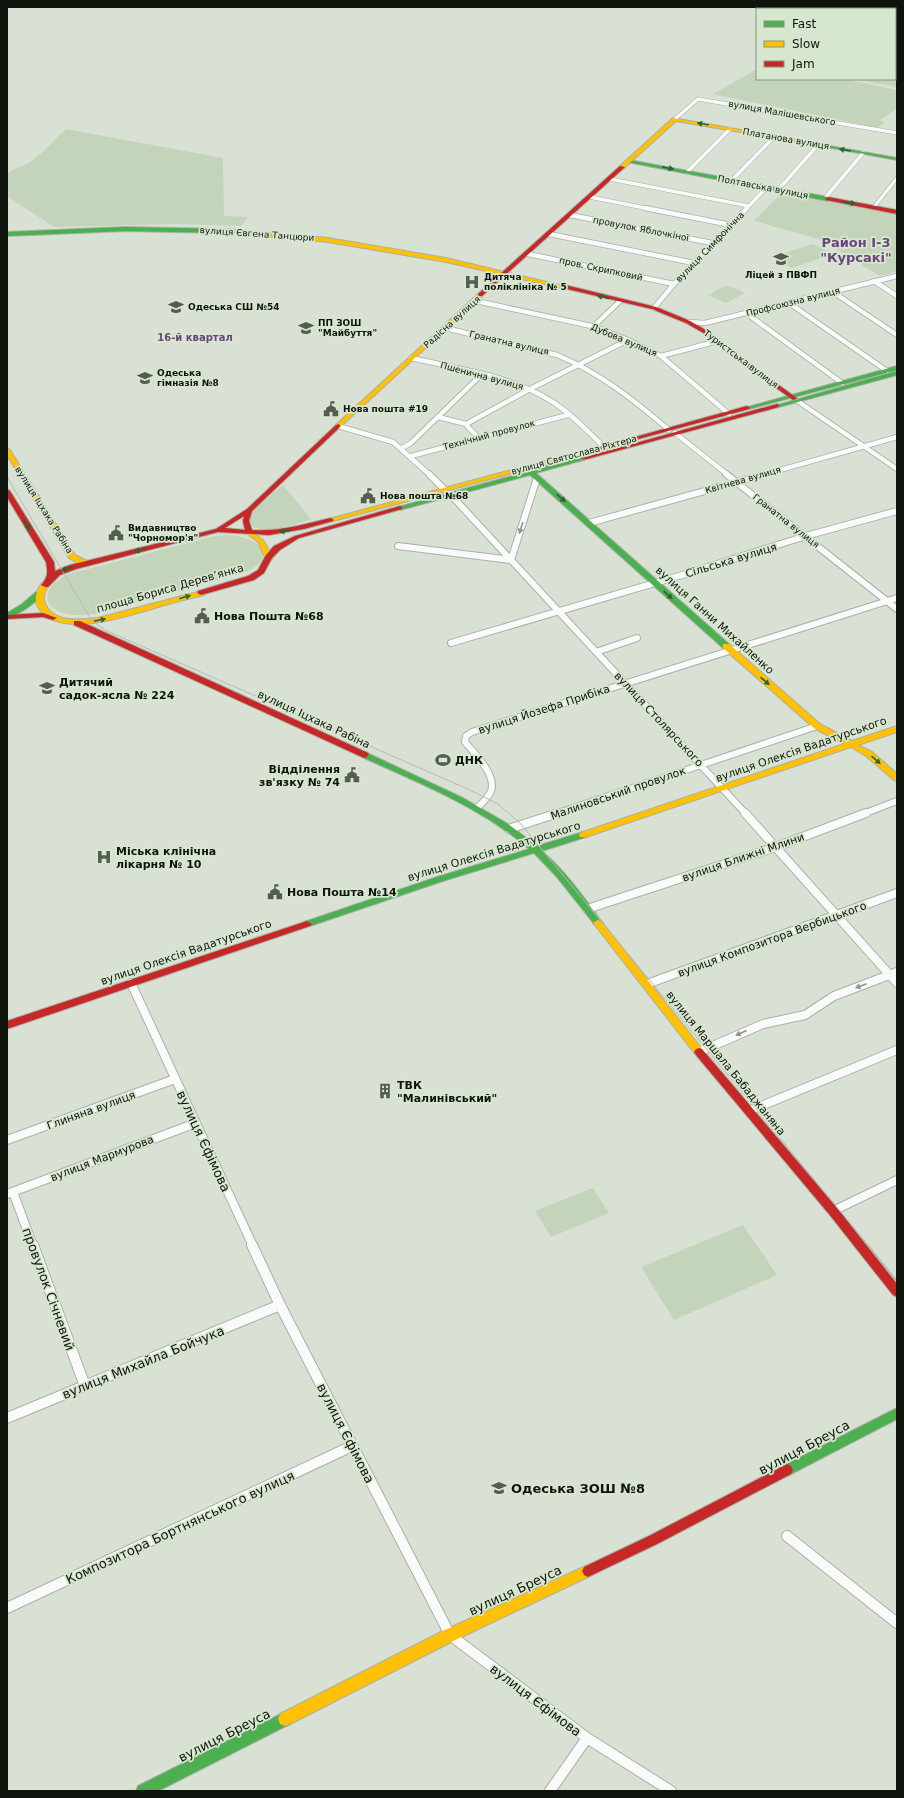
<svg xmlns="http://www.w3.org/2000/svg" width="904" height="1798" font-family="'DejaVu Sans',sans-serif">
	<rect width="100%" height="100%" fill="#d9e1d5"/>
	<path fill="#c3d4ba" d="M893,7H897V87L854,79H895V9H893Z
		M757,69V79H844L897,90V108L880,120L884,122L878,128L713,94Z
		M66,129L223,158L224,216L248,217L241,226L174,224L54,227L7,196V174C13,168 21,167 29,163C43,153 54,140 66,129Z
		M780,194L897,212V271L880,276L822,240L754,221Z
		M813,244L833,254L792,268L772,257Z
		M727,285L745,293L726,303L708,295Z
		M283,485L311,519C293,524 265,538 248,523L249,514Z
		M225,535C253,535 284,555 244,573L98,613C81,616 59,618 48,602C44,588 58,579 69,574L211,537Z
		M593,1188L609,1213L551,1237L535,1211Z
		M743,1225L777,1275L674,1320L641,1267Z"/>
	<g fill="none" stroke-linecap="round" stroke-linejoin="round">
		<g stroke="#a9b0a6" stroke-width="4.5">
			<path id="street-far4" d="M675,119L698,99L897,133
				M687,172L730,129
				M610,179L749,206
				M731,181L774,137
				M778,190L818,145
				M590,197L650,209
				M825,198L863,153
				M874,207L897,178
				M746,209L767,187"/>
		</g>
		<g stroke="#a9b0a6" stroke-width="6">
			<path id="street-far3" d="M645,208L731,225
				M570,215L712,243
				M549,234L694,263
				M528,254L674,284
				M874,281L897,296
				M833,292L897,335
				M476,301L596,327L628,340L661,356L729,414
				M789,303L887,371
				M654,308L674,284L747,208
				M746,313L842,383
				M688,322L705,323L897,276
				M594,326L620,301
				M445,328L557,355C600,373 634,400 669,430
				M661,356L718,341
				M411,358C458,369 510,375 551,401C571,413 587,431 604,447
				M796,400L897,469
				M438,417L466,424
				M338,426L393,442L430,475
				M675,433L728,475
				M479,438L467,426L468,423L530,389L628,340
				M402,448L411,443L481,375
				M411,456L568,415
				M762,475L897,437"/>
		</g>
		<g stroke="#a9b0a6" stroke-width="8">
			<path id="street-far2" d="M429,474L444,489
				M726,474L897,609
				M450,494L746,814
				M589,523L766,474
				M398,546L511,560L537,478
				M451,643L689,573L806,536L897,511
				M596,652L637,638
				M477,808C482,803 489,797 491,791C497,775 474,753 465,742L466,736L472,732L897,598
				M555,814L817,726
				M863,814L897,801"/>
		</g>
		<g stroke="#a9b0a6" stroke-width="10">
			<path id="street-far1" d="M745,813L897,983
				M509,829L558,813
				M587,909L776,847L866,813
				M131,983L253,1246
				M647,984L897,893
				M699,1052L763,1024L805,1015L834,996L897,972
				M749,1111L897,1050
				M7,1140L175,1079
				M13,1192L33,1246
				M7,1194L196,1123
				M833,1211L897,1180"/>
		</g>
		<g stroke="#a9b0a6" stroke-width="12">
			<path id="street" d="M33,1245L85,1386
				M252,1245L280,1305L450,1635L587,1738L671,1791
				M7,1418L280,1305
				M787,1536L897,1623
				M7,1608L352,1446
				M550,1791L587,1738"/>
		</g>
		<g stroke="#a9b0a6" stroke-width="2">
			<path id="fast" d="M813,143L897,158V160L815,145H813Z
				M629,160L828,197L831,199L828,201L627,162V161Z
				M125,227L226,229L229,231L226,233L125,231L7,236V232Z
				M897,366V370L749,409L744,408Z
				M897,371V375L779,407L774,406Z
				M585,456L587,457V459L536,473L729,644V648H723L530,475L400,510L397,508L398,507L526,472L525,470L526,469H530L532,470Z
				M36,592H39L43,594C36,602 17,617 7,617V613L22,604Z
				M365,752L463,798L508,824L537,846L583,832L586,833L587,835L586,837L542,851C565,871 583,896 601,921L603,923L601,925H595L556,876L534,853L443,881L310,926H304L302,924L304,922L437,877L529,849C481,807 419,783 362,757L361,755Z
				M897,1408V1419L791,1474L787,1476L783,1474L781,1470L783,1466Z
				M285,1712L290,1714L292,1719L290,1724L158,1791H136L138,1786Z"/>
		</g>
		<g stroke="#a9b0a6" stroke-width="2">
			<path id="slow" d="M673,118L815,143L817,144L815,145L676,121L624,168H620V166Z
				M226,229L328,238L446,258L568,287L565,289L446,262L328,242L224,232L223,231Z
				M478,294L483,295L340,427H336V425Z
				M7,448L10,450L75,555L89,562V566H83L69,558L7,455Z
				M559,457L561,458V460L333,521L331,522L328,520L329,519Z
				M250,531L263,540L273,557L272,559H266L258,542L248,534V532Z
				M42,583H45L49,585C36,603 51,617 69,619C79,620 89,619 98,618L201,591L205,593L204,595C191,598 178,601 165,605C136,613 61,641 39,609C33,600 36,591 42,583Z
				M723,644H729L820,724L852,741L897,726V732L858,745L872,752L897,774V781L894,780L866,756L851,747L586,837H580L579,835L580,833L844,744L814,728L723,648Z
				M598,920L601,921L702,1049L704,1052L702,1055H696L595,925L593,923Z
				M588,1565L592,1567L594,1571L592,1575L455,1640L290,1724L285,1726L280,1724L278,1719L280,1714L445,1630Z"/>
		</g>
		<g stroke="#a9b0a6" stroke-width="2">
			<path id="jam" d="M620,166L625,167L482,296H478V294Z
				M828,197L897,210V214L826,200L825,199Z
				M565,285L656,307L690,321L711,333L741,358L798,399L793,400L737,360L707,335L686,323L652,309L563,288V286Z
				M777,404L779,405V407L587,459H583L582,458Z
				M747,406L750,408L749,409L561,460L559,461L556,459Z
				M338,424L340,425V427L252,511L249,521L252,530C279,532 305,524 331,518L334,520L333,521L304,529L269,535L218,532L76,569L60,575L48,587H45L41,585C48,577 48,573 46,562L7,497V489L10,491L54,562L55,571L70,565L216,529L247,509L336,425ZM244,516L243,521L245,530L225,528Z
				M400,506L402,507V509L299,538L280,550L272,558L264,573L254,580L201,595L197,593L198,591L248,576L258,570L266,555L274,546L295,536Z
				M43,613L57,618L53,620L43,617L7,619V615Z
				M74,621H80L368,753L369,755L365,758L362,757L74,625Z
				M307,921L312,924L310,926L7,1029V1021Z
				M699,1048L702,1049L837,1208L897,1284V1297L893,1295L829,1214L696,1055L694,1052L696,1049Z
				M787,1464L791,1466L793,1470L791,1474L657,1544L592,1575L588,1577L584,1575L582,1571L584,1567L649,1536Z"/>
		</g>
		<use href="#street-far4" stroke="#f9faf9" stroke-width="3.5"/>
		<use href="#street-far3" stroke="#f9faf9" stroke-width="4.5"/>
		<use href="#street-far2" stroke="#f9faf9" stroke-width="6"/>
		<use href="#street-far1" stroke="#f9faf9" stroke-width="8"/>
		<use href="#street" stroke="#f9faf9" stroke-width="10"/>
		<use href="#fast" fill="#4caf50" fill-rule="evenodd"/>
		<use href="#slow" fill="#ffc107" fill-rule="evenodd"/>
		<use href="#jam" fill="#c62828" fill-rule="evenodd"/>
		<path stroke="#b7b9b6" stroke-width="1" d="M7,477L92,621L105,630L470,790L498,804L520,823L869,1246"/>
		<path stroke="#b7b9b6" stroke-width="1.5" d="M868,1245L897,1281"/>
	</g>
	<defs><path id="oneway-solid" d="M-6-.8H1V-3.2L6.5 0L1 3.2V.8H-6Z"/></defs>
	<g fill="#2e622e">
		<use href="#oneway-solid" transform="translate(703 124) rotate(-170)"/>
		<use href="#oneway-solid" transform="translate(845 150) rotate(-170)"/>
		<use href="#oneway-solid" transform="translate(668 168) rotate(11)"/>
		<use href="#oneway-solid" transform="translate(850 203) rotate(11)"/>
		<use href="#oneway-solid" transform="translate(603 297) rotate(-167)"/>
		<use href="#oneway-solid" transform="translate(561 498) rotate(42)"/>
		<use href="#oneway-solid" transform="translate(27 525) rotate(59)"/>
		<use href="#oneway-solid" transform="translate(285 531) rotate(171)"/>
		<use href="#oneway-solid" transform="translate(140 550) rotate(165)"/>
		<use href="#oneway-solid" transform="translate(67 569) rotate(160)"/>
		<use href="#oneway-solid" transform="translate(668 595) rotate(42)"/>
		<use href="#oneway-solid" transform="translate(185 597) rotate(-16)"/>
		<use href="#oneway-solid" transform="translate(100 620) rotate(-11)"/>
		<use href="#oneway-solid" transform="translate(765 681) rotate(41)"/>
		<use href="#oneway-solid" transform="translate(876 760) rotate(41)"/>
	</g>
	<g fill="#90928e">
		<use href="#oneway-solid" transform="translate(521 528) rotate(108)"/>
		<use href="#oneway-solid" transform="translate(861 986) rotate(159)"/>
		<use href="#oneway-solid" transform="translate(741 1033) rotate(156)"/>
	</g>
	<defs>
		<g id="school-bare" transform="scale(1.2)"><path d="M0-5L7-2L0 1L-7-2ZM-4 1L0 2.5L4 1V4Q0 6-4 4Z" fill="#565c52" stroke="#d7e7cf" stroke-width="2.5" paint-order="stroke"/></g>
		<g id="hospital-bare" transform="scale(1.2)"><path d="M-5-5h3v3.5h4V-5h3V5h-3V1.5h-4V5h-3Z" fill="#565c52" stroke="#d7e7cf" stroke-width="2.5" paint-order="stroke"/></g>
		<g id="civic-bare" transform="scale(1.2)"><path d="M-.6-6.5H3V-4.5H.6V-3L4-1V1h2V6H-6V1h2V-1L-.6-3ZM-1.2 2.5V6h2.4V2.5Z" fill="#565c52" stroke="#d7e7cf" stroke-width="2.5" paint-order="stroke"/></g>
		<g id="stadium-bare" transform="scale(1.2)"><path d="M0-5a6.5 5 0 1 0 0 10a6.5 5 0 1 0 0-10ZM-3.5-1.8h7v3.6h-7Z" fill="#565c52" stroke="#d7e7cf" stroke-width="2.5" paint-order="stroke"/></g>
		<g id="building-bare" transform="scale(1.2)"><path d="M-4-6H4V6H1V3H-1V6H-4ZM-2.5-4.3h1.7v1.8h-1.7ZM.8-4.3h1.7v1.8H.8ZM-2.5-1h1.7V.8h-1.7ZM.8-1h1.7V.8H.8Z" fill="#565c52" stroke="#d7e7cf" stroke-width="2.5" paint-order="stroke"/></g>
	</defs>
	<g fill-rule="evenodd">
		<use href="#school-bare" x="781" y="259"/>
		<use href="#hospital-bare" x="472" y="282"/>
		<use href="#school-bare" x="176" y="307"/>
		<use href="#school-bare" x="306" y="328"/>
		<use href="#school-bare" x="145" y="378"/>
		<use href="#civic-bare" x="331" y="409"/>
		<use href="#civic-bare" x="368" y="496"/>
		<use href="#civic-bare" x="116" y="533"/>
		<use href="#civic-bare" x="202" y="616"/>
		<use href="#school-bare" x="47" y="688"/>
		<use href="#stadium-bare" x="443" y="760"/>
		<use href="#civic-bare" x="352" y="775"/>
		<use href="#hospital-bare" x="104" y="857"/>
		<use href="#civic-bare" x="275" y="892"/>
		<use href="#building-bare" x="385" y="1091"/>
		<use href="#school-bare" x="499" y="1488"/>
	</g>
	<g text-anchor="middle" stroke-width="3.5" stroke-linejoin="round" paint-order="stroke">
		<g font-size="9" fill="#0f140c" stroke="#d7e7cf">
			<text transform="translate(782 113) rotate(10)" y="3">вулиця Малішевського</text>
			<text transform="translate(786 139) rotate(10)" y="3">Платанова вулиця</text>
			<text transform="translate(763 187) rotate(11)" y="3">Полтавська вулиця</text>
			<text transform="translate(641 229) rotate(11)" y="3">провулок Яблочкіної</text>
			<text transform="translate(257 234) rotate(4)" y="3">вулиця Євгена Танцюри</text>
			<text transform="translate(710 247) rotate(-46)" y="3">вулиця Симфонічна</text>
			<text transform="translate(601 269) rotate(12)" y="3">пров. Скрипковий</text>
			<text transform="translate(793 302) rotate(-14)" y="3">Профсоюзна вулиця</text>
			<text transform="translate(452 322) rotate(-42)" y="3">Радісна вулиця</text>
			<text transform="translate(624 340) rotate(23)" y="3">Дубова вулиця</text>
			<text transform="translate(509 343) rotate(13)" y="3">Гранатна вулиця</text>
			<text transform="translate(741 359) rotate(37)" y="3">Туристська вулиця</text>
			<text transform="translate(482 376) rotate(15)" y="3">Пшенична вулиця</text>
			<text transform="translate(489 435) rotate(-15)" y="3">Технічний провулок</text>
			<text transform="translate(574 455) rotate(-15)" y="3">вулиця Святослава Ріхтера</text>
			<text transform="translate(743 480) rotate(-16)" y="3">Квітнева вулиця</text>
			<text transform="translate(44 510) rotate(58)" y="3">вулиця Іцхака Рабіна</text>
			<text transform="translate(786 521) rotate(38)" y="3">Гранатна вулиця</text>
		</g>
		<g font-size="9" font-weight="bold" fill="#0f140c" stroke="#d7e7cf" text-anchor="start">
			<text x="781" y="278" text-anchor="middle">Ліцей з ПВФП</text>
			<text x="484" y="280">Дитяча<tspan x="484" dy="10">поліклініка № 5</tspan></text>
			<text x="188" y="310">Одеська СШ №54</text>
			<text x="318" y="326">ПП ЗОШ<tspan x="318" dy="10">"Майбуття"</tspan></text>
			<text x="157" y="376">Одеська<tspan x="157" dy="10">гімназія №8</tspan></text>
			<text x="343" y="412">Нова пошта #19</text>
			<text x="380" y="499">Нова пошта №68</text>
			<text x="128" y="531">Видавництво<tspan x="128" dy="10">"Чорномор'я"</tspan></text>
		</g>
		<g font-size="10" font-weight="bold" fill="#6b447d" stroke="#d7e7cf">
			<text x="195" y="341">16-й квартал</text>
		</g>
		<g font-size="11" fill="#0f140c" stroke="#d7e7cf">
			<text transform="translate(731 560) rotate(-17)" y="4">Сільська вулиця</text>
			<text transform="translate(170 588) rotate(-16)" y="4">площа Бориса Деревʼянка</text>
			<text transform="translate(715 620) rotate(42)" y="4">вулиця Ганни Михайленко</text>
			<text transform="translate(544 709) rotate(-18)" y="4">вулиця Йозефа Прибіка</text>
			<text transform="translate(314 719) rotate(25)" y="4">вулиця Іцхака Рабіна</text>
			<text transform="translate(659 719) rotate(47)" y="4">вулиця Столярського</text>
			<text transform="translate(801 749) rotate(-19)" y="4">вулиця Олексія Вадатурського</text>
			<text transform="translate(618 793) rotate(-19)" y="4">Малиновський провулок</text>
			<text transform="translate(494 851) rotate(-17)" y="4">вулиця Олексія Вадатурського</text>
			<text transform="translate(743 857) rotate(-19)" y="4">вулиця Ближні Млини</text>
			<text transform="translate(772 939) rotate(-20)" y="4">вулиця Композитора Вербицького</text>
			<text transform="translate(186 952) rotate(-19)" y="4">вулиця Олексія Вадатурського</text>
			<text transform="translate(726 1063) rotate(51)" y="4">вулиця Маршала Бабаджаняна</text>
			<text transform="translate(91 1110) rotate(-20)" y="4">Глиняна вулиця</text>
			<text transform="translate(102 1158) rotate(-21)" y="4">вулиця Мармурова</text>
		</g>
		<g font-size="11" font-weight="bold" fill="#0f140c" stroke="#d7e7cf" text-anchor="start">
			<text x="214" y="620">Нова Пошта №68</text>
			<text x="59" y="686">Дитячий<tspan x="59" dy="13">садок-ясла № 224</tspan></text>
			<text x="455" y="764">ДНК</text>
			<text x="340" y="773" text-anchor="end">Відділення<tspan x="340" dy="13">зв'язку № 74</tspan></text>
			<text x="116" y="855">Міська клінічна<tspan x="116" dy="13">лікарня № 10</tspan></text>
			<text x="287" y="896">Нова Пошта №14</text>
			<text x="397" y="1089">ТВК<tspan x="397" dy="13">"Малинівський"</tspan></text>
		</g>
		<g font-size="13" font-weight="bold" fill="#6b447d" stroke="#d7e7cf">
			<text x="856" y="247">Район І-3<tspan x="856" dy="15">"Курсакі"</tspan></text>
		</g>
		<g font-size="13" fill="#0f140c" stroke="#d7e7cf">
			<text transform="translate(204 1141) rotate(65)" y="5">вулиця Єфімова</text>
			<text transform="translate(49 1289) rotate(70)" y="5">провулок Січневий</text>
			<text transform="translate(143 1362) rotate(-22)" y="5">вулиця Михайла Бойчука</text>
			<text transform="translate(346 1433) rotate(63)" y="5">вулиця Єфімова</text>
			<text transform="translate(804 1447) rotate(-28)" y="5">вулиця Бреуса</text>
			<text transform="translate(180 1527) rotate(-25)" y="5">Композитора Бортнянського вулиця</text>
			<text transform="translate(515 1590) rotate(-25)" y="5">вулиця Бреуса</text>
			<text transform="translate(536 1700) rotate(37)" y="5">вулиця Єфімова</text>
			<text transform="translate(224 1735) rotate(-27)" y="5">вулиця Бреуса</text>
		</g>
		<g font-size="13" font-weight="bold" fill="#0f140c" stroke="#d7e7cf" text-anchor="start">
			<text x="511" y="1493">Одеська ЗОШ №8</text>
		</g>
	</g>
	<rect width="904" height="1798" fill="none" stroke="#0f140c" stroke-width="16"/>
	<rect x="756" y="8" width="140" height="72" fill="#d7e7cf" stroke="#879381"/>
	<rect x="764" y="21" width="20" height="6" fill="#4caf50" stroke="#879381"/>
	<text x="792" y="28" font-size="12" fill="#0f140c">Fast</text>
	<rect x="764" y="41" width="20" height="6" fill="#ffc107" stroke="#879381"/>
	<text x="792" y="48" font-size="12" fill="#0f140c">Slow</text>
	<rect x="764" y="61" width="20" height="6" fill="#c62828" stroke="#879381"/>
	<text x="792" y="68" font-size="12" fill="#0f140c">Jam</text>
</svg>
